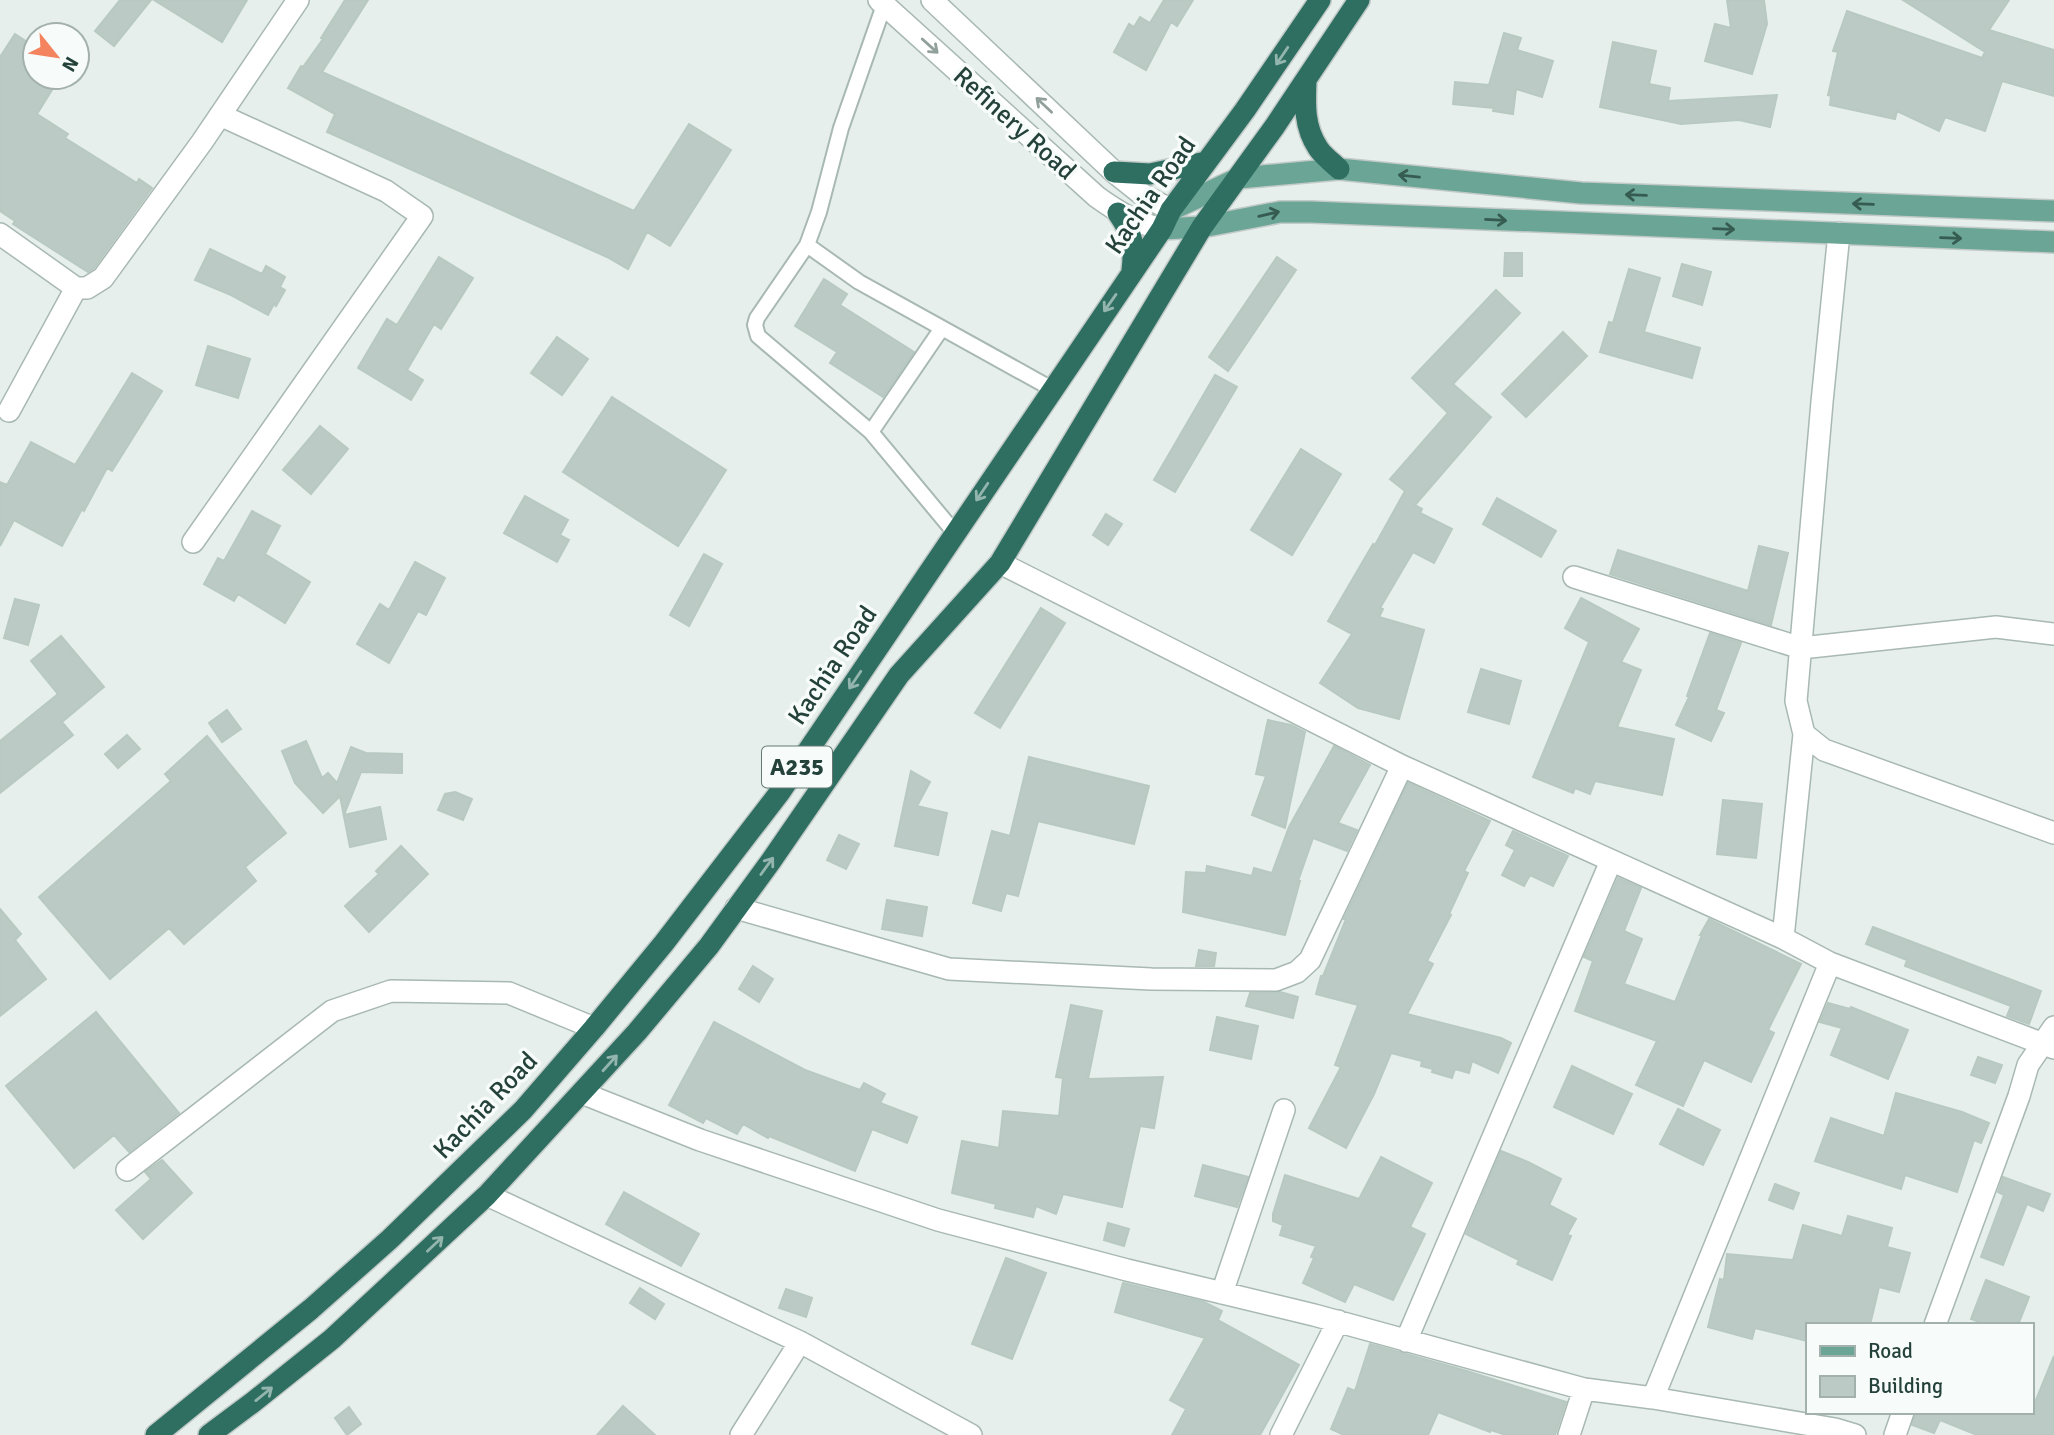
<svg xmlns="http://www.w3.org/2000/svg" width="2054" height="1435" font-family="Signika,sans-serif">
	<rect width="100%" height="100%" fill="#e6efeb"/>
	<path fill="#bbcac4" stroke="#b8c9c2" stroke-width="2" d="M120,0H151L114,46L95,31Z
		M154,0H247L222,42Z
		M345,0H368L322,72L634,211L689,124L731,150L670,246L647,232L628,269L607,257L327,132L335,114L288,88L301,66L303,67L323,39L321,38Z
		M1164,0H1193L1177,26L1171,22L1146,70L1114,52L1129,24L1134,27L1140,17L1150,23Z
		M1727,0H1764L1767,24L1752,74L1705,61L1715,24L1731,28Z
		M1903,0H2009L1989,30L2054,50V96L2002,81L1985,131L1945,117L1939,131L1897,111L1895,119L1830,105L1831,96L1828,95L1838,52L1833,51L1847,11L1982,58L1985,52Z
		M1504,33L1521,38L1517,50L1553,61L1542,97L1516,89L1513,114L1493,111L1494,108L1453,104L1455,82L1489,85Z
		M15,34L35,47V77H60L37,114L68,134L65,138L137,183L139,179L152,188L94,268L88,272L13,224L15,221L0,211V57Z
		M1613,42L1656,51L1649,84L1670,88L1668,101L1777,95L1770,127L1739,120L1681,124L1600,107Z
		M210,249L262,274L266,266L285,277L280,287L285,290L276,306L274,304L268,315L231,295L195,280Z
		M1505,253H1522V276H1504Z
		M439,257L473,278L441,329L434,324L407,370L423,380L411,400L358,368L387,319L397,325Z
		M1277,257L1296,270L1228,371L1209,357Z
		M1682,264L1711,272L1702,305L1673,296Z
		M1629,269L1660,278L1644,332L1700,348L1692,378L1600,352L1609,322L1613,323Z
		M824,279L847,294L840,305L914,352L883,397L830,363L837,352L795,326Z
		M1496,290L1520,313L1453,384L1491,417L1415,505L1422,509L1420,513L1452,529L1434,563L1413,552L1380,608L1383,609L1379,617L1424,630L1399,719L1358,708L1320,683L1352,634L1328,621L1373,544L1375,545L1405,491L1390,479L1448,413L1412,378Z
		M1563,332L1587,356L1526,417L1502,394Z
		M557,337L588,359L562,395L531,373Z
		M208,346L250,359L238,398L196,385Z
		M132,373L162,391L112,471L107,468L84,511L82,509L62,546L14,520L0,546V482L7,485L31,442L75,465Z
		M1215,375L1237,387L1175,492L1154,480Z
		M612,397L726,470L678,546L563,472Z
		M320,426L348,449L311,494L283,470Z
		M1301,449L1341,474L1292,555L1251,530Z
		M525,496L568,520L560,535L569,540L557,562L504,533Z
		M1497,498L1556,531L1541,557L1483,524Z
		M252,511L280,526L265,554L310,582L285,623L238,594L234,601L204,584L218,558L224,561Z
		M1106,514L1122,524L1108,545L1093,535Z
		M1759,546L1788,553L1771,625L1610,574L1618,550L1748,591Z
		M704,554L722,564L689,626L670,615Z
		M415,562L445,578L426,615L418,611L389,663L357,644L380,604L389,610Z
		M1581,598L1639,629L1621,662L1641,670L1617,727L1674,739L1662,795L1595,781L1590,794L1575,788L1573,793L1533,777L1589,642L1565,628Z
		M15,599L39,605L28,645L4,638Z
		M1041,608L1065,623L1000,728L975,713Z
		M1710,633L1741,643L1716,710L1724,713L1711,741L1676,725L1689,697L1687,696Z
		M61,636L104,687L62,722L73,735L0,793V741L58,694L31,661Z
		M1481,669L1521,681L1509,724L1468,712Z
		M227,710L241,729L222,742L209,723Z
		M1268,720L1291,725L1305,732L1285,828L1252,815L1266,776L1256,774Z
		M127,735L140,749L118,768L105,754Z
		M207,736L286,833L245,867L256,881L184,944L169,928L110,979L39,897L171,781L165,774Z
		M306,741L322,778L328,773L337,783L351,747L366,753L402,754V773L361,772L344,815L380,807L386,839L350,847L340,796L323,813L295,783L282,751Z
		M1334,746L1370,765L1338,823L1357,830L1347,851L1313,838L1298,881H1300L1285,935L1183,912L1186,872L1206,873L1207,866L1252,876L1254,868L1272,873L1289,827Z
		M1029,757L1149,786L1134,844L1038,821L1018,896L1006,893L1001,911L973,903L992,831L1010,836Z
		M911,771L930,782L917,806L947,813L938,855L895,846Z
		M1408,783L1490,821L1464,871L1468,873L1449,914L1451,915L1427,961L1433,964L1407,1014L1501,1038L1511,1043L1498,1073L1472,1061L1469,1073L1455,1069L1452,1078L1432,1072L1433,1069L1421,1066L1422,1061L1391,1053L1374,1094L1346,1148L1309,1128L1341,1067L1335,1065L1358,1005L1316,994L1321,976H1323L1346,919H1344Z
		M455,792L472,799L463,820L438,810L445,794Z
		M1723,800L1762,804L1756,858L1717,854Z
		M1513,831L1568,856L1553,886L1530,875L1524,886L1502,875L1515,850L1506,845Z
		M839,835L859,844L846,869L827,860Z
		M401,846L428,874L369,932L345,906L379,874L376,871Z
		M1618,878L1641,888L1624,931L1642,939L1624,984L1675,1002L1702,935H1700L1709,919L1801,964L1768,1030L1774,1033L1751,1082L1704,1060L1683,1106L1636,1085L1657,1041L1575,1011L1593,961L1584,957Z
		M887,900L927,907L922,936L882,929Z
		M0,909L21,934L15,940L46,979L0,1016Z
		M1873,927L2041,991L2029,1024L2007,1016L2011,1006L1905,966L1907,960L1866,944Z
		M1199,950L1216,953L1214,966H1196Z
		M753,966L773,979L759,1002L739,989Z
		M1280,992L1298,997L1293,1018L1246,1006L1250,993Z
		M1828,1003L1850,1009L1851,1007L1908,1030L1888,1079L1831,1055L1842,1028L1820,1022Z
		M1071,1005L1102,1011L1088,1079L1163,1077L1154,1128L1140,1126L1122,1207L1063,1194L1056,1214L1036,1206L1033,1217L995,1208L996,1204L952,1193L962,1141L999,1148L1003,1111L1059,1116L1063,1078L1056,1077Z
		M96,1012L179,1113L129,1152L114,1135L74,1168L6,1086Z
		M1217,1017L1258,1026L1251,1059L1210,1050Z
		M714,1022L805,1070L860,1090L864,1083L885,1094L880,1103L917,1117L907,1143L872,1129L855,1171L769,1136L768,1138L743,1124L737,1134L706,1118L703,1123L669,1105Z
		M1978,1057L2002,1065L1995,1083L1971,1075Z
		M1572,1066L1632,1094L1613,1134L1554,1107Z
		M1896,1093L1962,1112L1989,1123L1981,1143L1974,1140L1957,1192L1905,1175L1901,1189L1815,1161L1831,1118L1884,1136Z
		M1678,1109L1720,1130L1703,1165L1660,1144Z
		M1501,1151L1528,1162L1561,1179L1549,1205L1576,1219L1567,1235L1571,1236L1552,1280L1517,1264L1519,1260L1466,1234Z
		M1381,1157L1432,1183L1410,1227L1425,1234L1393,1300L1354,1284L1345,1302L1303,1283L1314,1258L1311,1257L1316,1246L1280,1235L1283,1225L1273,1221V1214L1285,1175L1359,1199Z
		M162,1160L192,1193L143,1239L116,1210L151,1179L145,1172Z
		M1203,1165L1248,1177L1237,1207L1195,1196Z
		M2003,1177L2050,1194L2043,1211L2027,1204L2003,1265L1981,1257L2004,1195L1998,1192Z
		M1775,1184L1799,1193L1793,1209L1769,1200Z
		M624,1192L699,1234L681,1266L606,1224Z
		M1848,1216L1892,1228L1887,1247L1910,1253L1899,1292L1879,1287L1870,1325H1807V1341L1755,1328L1752,1339L1708,1327L1720,1279L1724,1280L1727,1254L1793,1260L1803,1225L1842,1236Z
		M1108,1223L1129,1229L1124,1246L1104,1240Z
		M1006,1258L1046,1273L1012,1359L972,1344Z
		M1986,1280L2029,1297L2018,1325H1987L1971,1319Z
		M1123,1283L1204,1302L1222,1311L1218,1320L1299,1365L1260,1435H1172L1186,1409L1170,1400L1205,1338L1115,1312Z
		M640,1288L664,1304L655,1319L630,1303Z
		M786,1289L812,1298L806,1317L779,1308Z
		M1370,1344L1467,1371L1566,1402L1555,1435H1506L1491,1430L1490,1432L1438,1412L1428,1435H1344L1331,1429L1348,1388L1355,1391Z
		M2054,1356V1435H1977L1940,1420L1934,1433L1912,1425L1916,1412H2031Z
		M623,1406L655,1435H597Z
		M349,1407L361,1424L347,1435L335,1418Z"/>
	<g fill="none" stroke-linecap="round" stroke-linejoin="round">
		<g stroke="#a8b8b2" stroke-width="18">
			<path id="lane" d="M884,5L841,128L819,212L807,245L859,282L1052,389
				M807,245L757,318L755,325L758,336L871,432L955,533
				M871,432L942,328"/>
		</g>
		<g stroke="#a8b8b2" stroke-width="24">
			<path id="street" d="M879,0L1097,197C1118,212 1136,223 1162,229
				M932,0L1114,172L1143,195L1171,210
				M1839,233L1822,402L1796,701L1804,734L1824,750L2054,833
				M0,234L76,288H87L103,278L202,142L298,0
				M9,411L76,288
				M193,542L422,216L386,191L220,115
				M1000,563L1402,766L1783,938L1830,963L2054,1048
				M1574,577L1801,648L1996,627L2054,634
				M736,908L949,969L1151,979L1276,980L1297,972L1310,960L1402,766
				M1783,938L1804,734
				M582,1093L700,1140L938,1220L1127,1270L1314,1315L1584,1389L1653,1398L1835,1429L1855,1435
				M127,1170L332,1011L391,991L509,993L594,1028
				M487,1195L800,1342L971,1435
				M1222,1293L1284,1110
				M1935,1325L2019,1096L2028,1065L2054,1027
				M1406,1341L1611,861
				M1653,1398L1830,963
				M741,1435L800,1342
				M1281,1435L1338,1321
				M1569,1435L1584,1389
				M1895,1435L1903,1412"/>
		</g>
		<g stroke="#c2cac8" stroke-width="24">
			<path id="primary" d="M1171,210L1239,178L1339,169L1581,193L2054,211
				M1162,229L1202,227L1280,212H1311L2054,242"/>
		</g>
		<g stroke="#c2cac8" stroke-width="24">
			<path id="highway" d="M1306,81C1305,105 1304,127 1318,148C1323,156 1332,162 1339,169
				M1114,172L1150,174L1206,162
				M1118,213C1133,235 1135,244 1132,271
				M156,1435L311,1309L390,1239L523,1110L594,1028L664,943L780,792L1162,229L1171,210L1245,110L1320,0
				M209,1435L252,1403L332,1339L487,1195L637,1032L709,946L771,861L899,675L1000,563L1202,227L1275,126L1359,0"/>
		</g>
		<use href="#lane" stroke="#fff" stroke-width="14"/>
		<use href="#street" stroke="#fff" stroke-width="21"/>
		<use href="#primary" stroke="#6aa596" stroke-width="21"/>
		<use href="#highway" stroke="#2f6f62" stroke-width="21"/>
	</g>
	<defs><path id="oneway-shaft" d="M-6 0H5M1.5-3L5.5 0L1.5 3" fill="none" stroke-width="1.6" stroke-linecap="round" stroke-linejoin="round" transform="scale(1.75)"/></defs>
	<g stroke="#92a09c">
		<use href="#oneway-shaft" transform="translate(930 46) rotate(42)"/>
		<use href="#oneway-shaft" transform="translate(1044 105) rotate(-137)"/>
	</g>
	<g stroke="#93b5ae">
		<use href="#oneway-shaft" transform="translate(1282 56) rotate(124)"/>
		<use href="#oneway-shaft" transform="translate(1110 303) rotate(125)"/>
		<use href="#oneway-shaft" transform="translate(982 492) rotate(124)"/>
		<use href="#oneway-shaft" transform="translate(855 680) rotate(124)"/>
		<use href="#oneway-shaft" transform="translate(767 866) rotate(-54)"/>
		<use href="#oneway-shaft" transform="translate(610 1063) rotate(-48)"/>
		<use href="#oneway-shaft" transform="translate(435 1244) rotate(-43)"/>
		<use href="#oneway-shaft" transform="translate(264 1394) rotate(-39)"/>
	</g>
	<g stroke="#365b51">
		<use href="#oneway-shaft" transform="translate(1409 176) rotate(-174)"/>
		<use href="#oneway-shaft" transform="translate(1636 195) rotate(-178)"/>
		<use href="#oneway-shaft" transform="translate(1863 204) rotate(-178)"/>
		<use href="#oneway-shaft" transform="translate(1269 214) rotate(-13)"/>
		<use href="#oneway-shaft" transform="translate(1496 220) rotate(3)"/>
		<use href="#oneway-shaft" transform="translate(1724 229) rotate(2)"/>
		<use href="#oneway-shaft" transform="translate(1951 238) rotate(2)"/>
	</g>
	<g text-anchor="middle" stroke-width="7" stroke-linejoin="round" paint-order="stroke">
		<rect fill="#f7fbf9" stroke="#637a73" stroke-width="2" x="762" y="746.5" width="70" height="41" rx="5"/>
		<g font-size="24" font-weight="bold" fill="#24423a">
			<text x="797" y="775">A235</text>
		</g>
		<g font-size="26" fill="#24423a" stroke="#f7fbf9">
			<text transform="translate(1015 123) rotate(42)" y="9">Refinery Road</text>
			<text transform="translate(1150 195) rotate(-55)" y="9">Kachia Road</text>
			<text transform="translate(832 665) rotate(-56)" y="9">Kachia Road</text>
			<text transform="translate(485 1105) rotate(-46)" y="9">Kachia Road</text>
		</g>
	</g>
	<rect x="1806" y="1323" width="228" height="91" fill="#f7fbf9" stroke="#a3b1ad" stroke-width="2"/>
	<rect x="1820" y="1346" width="35" height="10" fill="#6aa596" stroke="#a3b1ad" stroke-width="2"/>
	<text x="1868" y="1358" font-size="21" fill="#24423a">Road</text>
	<rect x="1820" y="1376" width="35" height="21" fill="#bbcac4" stroke="#a3b1ad" stroke-width="2"/>
	<text x="1868" y="1393" font-size="21" fill="#24423a">Building</text>
	<g transform="translate(56 56) rotate(120)"><circle r="33" fill="#f7fbf9" stroke="#a3b1ad" stroke-width="2"/>
	<path d="M0-5L12 26L0 18L-12 26Z" fill="#f4845f"/>
	<text y="-10" font-size="19" font-weight="bold" text-anchor="middle" fill="#24423a">N</text>
	</g>
</svg>
